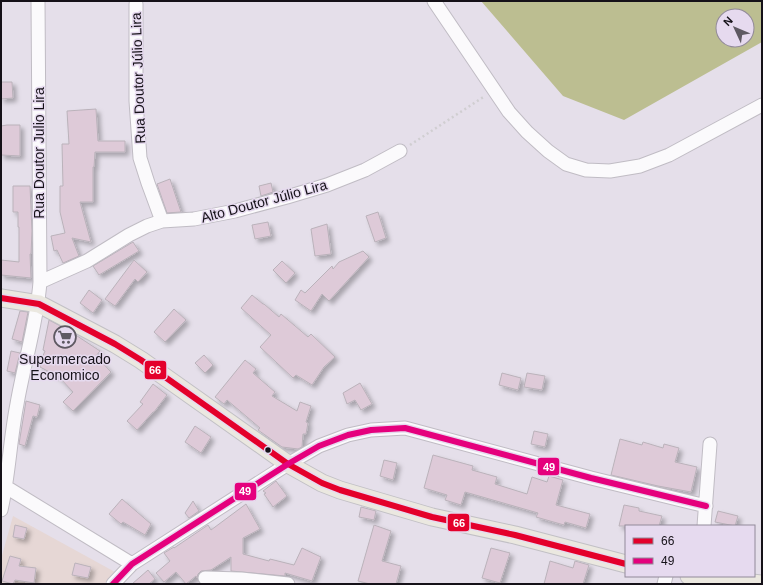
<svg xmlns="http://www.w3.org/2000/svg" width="763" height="585" font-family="Helvetica,sans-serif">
	<defs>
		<filter id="shadow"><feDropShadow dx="3.5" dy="3.5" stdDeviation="2" flood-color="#0004"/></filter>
	</defs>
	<rect width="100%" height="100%" fill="#e5dfea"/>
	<path fill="#e6d7d5" d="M13,516L115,572L104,584H1V559Z"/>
	<path fill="#bcbe91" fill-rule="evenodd" d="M481,1H762V42L624,120L563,96ZM723,16H747V40H723Z"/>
	<path fill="#decad8" stroke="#bab2ba" filter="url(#shadow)" d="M1,82H12L13,98L1,99Z
		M96,109L98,141H125V152H95L94,167H93V202H80L91,242L72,238L79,256L63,263L57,250L54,251L51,236L65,233L60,212V186H63L62,144H69L67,111Z
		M7,125H20V156L1,155V126Z
		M170,179L181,212L167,213L157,184Z
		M271,183L273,192L261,196L259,186Z
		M13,186H30L32,231L31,254H30L31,278L1,275V260L19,262V227H18V212H13Z
		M378,212L386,238L375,242L366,216Z
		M268,222L271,236L255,239L252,225Z
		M327,224L331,254L315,256L311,229Z
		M133,242L139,251L99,275L93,266Z
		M363,251L369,257L329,301L322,294L311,311L295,300L301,290L305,293L332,266L333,269L339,262Z
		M134,260L147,272L138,282L135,279L115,306L105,299Z
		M282,261L295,273L286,283L273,270Z
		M89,290L102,300L93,313L80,303Z
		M252,295L263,304H264L279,317L281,314L308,337L311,334L335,357L324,367L312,385L296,375L293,378L260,347L271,335L241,308Z
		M174,309L186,320L165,342L154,332Z
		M20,311L28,312L22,342L12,339Z
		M49,320L68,330L100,351L96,356L111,372L73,411L63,402L73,392L59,377L40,367L42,358L45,351L43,350Z
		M11,351L20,353L15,373L7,371Z
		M204,355L213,365L205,373L195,363Z
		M245,360L256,369L253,373L275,392L272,396L297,411L300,402L311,406L306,422L308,423L306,434H303L302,447L298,449L282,447L258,430L260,428L227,400L224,404L215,397Z
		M502,373L521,378L518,390L499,385Z
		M527,373L545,376L542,390L524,387Z
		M360,383L372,404L361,410L355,400L347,404L343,393Z
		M153,384L167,395L154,412H153L137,430L127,421L143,404L140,402Z
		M26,401L40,405L37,417L33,416L25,446L19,444Z
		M195,426L211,437L201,453L185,442Z
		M534,431L548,434L545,447L531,444Z
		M620,439L642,445L643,442L663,448L664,444L679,448L675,462L697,467L691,492L658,486L611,475Z
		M433,455L473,466L472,470L497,477L495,484L527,494L532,477L547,482L549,476L563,480L556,505L590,514L586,528L565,522L564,525L536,517L538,513L465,492L461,505L445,500L447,495L424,488Z
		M384,460L397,463L393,480L380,476Z
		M276,481L287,496L273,507L264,494L266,493L263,491Z
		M122,499L151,524L145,535L123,522L121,524L109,514Z
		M193,501L199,511L189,518L185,513Z
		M246,504L260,529L243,538V554L269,561L270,559L294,565L302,548L321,557L312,581L285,573V576L231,571V557L211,570L201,571L198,574L197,578L196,576L186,584L176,572L164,582L156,573L170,561L164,553L174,547V548L208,525L211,530Z
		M624,505L639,508V511L662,516L659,526H619Z
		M361,507L376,511L374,520L359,517Z
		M718,511L738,516L735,526L715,522Z
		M15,525L27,528L24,539L13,537Z
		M374,525L391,531L382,561L401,566L396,584H370L358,581Z
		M491,548L510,553L500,583L482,578Z
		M10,556L21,559L19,566L36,568L34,583L15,580L13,584L2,581Z
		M550,561L573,568L575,561L589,565L583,584H544Z
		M75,563L91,567L88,578L72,575Z
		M148,570L155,579L149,584H132Z"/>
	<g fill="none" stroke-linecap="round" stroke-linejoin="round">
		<g stroke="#c0bcc4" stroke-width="15">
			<path id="minor" d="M434,1L509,112L527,132L548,151L566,164L586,170L610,171L640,166L669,155L762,105
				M136,4V101L140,158L148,183L162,221
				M40,282L87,261L129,235L147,226L162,221L194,219L235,211L287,197L327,185L365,170L400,151
				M6,487L132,564
				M1,510C9,475 10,439 17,404C24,363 37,323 40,282L38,1
				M704,526L710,444
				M205,578L241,579L288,584
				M113,584L132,564L288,464L319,446L348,435L371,430L405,428L591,478L706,506
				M664,584L666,576"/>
		</g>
		<g stroke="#c2c0c5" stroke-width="19">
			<path id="major" d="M1,298L39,304L115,344L141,360L182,389L288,464L322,483L340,490L432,517L515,535L626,564
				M689,576L761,584"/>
		</g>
		<path stroke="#d0ced1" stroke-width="2.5" stroke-dasharray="2 3" stroke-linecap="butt" d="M410,145L485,96"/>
		<use href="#minor" stroke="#fbfafc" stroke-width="13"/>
		<use href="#major" stroke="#ebe8e0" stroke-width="17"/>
		<g stroke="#e6daef" stroke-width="9">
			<path id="bus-1" d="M1,298L39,304L115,344L141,360L182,389L288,464L322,483L340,490L432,517L515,535L626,564"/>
		</g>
		<g stroke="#e6daef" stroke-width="9">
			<path id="bus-2" d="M113,584L132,564L288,464L319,446L348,435L371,430L405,428L591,478L706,506"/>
		</g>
		<use href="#bus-1" stroke="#e4002b" stroke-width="6"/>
		<use href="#bus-2" stroke="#e5007d" stroke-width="6"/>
	</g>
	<defs>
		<g id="supermarket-ring" transform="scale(1.15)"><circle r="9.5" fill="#e6daef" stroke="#5e5962" stroke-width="1.5"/><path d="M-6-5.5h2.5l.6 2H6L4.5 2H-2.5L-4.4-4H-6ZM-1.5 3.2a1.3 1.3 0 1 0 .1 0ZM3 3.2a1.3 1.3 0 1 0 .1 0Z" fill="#5e5962"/></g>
	</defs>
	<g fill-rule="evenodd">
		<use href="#supermarket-ring" x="65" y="337"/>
	</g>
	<circle fill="#151118" stroke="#e6daef" stroke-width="1.5" cx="268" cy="450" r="3.5"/>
	<g text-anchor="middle" stroke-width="3" stroke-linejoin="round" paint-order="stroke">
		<g font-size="14" fill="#151118" stroke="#e6daef">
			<text transform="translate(138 78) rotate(-92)" y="5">Rua Doutor Júlio Lira</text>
			<text transform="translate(39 153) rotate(-90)" y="5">Rua Doutor Julio Lira</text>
			<text transform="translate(264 201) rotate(-15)" y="5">Alto Doutor Júlio Lira</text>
		</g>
		<g font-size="14" fill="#151118" stroke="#e6daef">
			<text x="65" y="364">Supermercado<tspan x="65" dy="16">Economico</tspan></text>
		</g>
	</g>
	<g stroke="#e6daef" stroke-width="1.5">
		<rect x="144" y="360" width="23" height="20" rx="4" fill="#e4002b"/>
		<rect x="537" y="457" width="23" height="19" rx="4" fill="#e5007d"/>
		<rect x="234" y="482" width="23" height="19" rx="4" fill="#e5007d"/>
		<rect x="447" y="513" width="23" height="19" rx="4" fill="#e4002b"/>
	</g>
	<g font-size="11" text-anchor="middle" font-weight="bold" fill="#fff">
		<text x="155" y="374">66</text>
		<text x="549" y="471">49</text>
		<text x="245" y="495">49</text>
		<text x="459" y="527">66</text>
	</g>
	<rect width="763" height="585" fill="none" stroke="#151118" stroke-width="4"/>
	<rect x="625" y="525" width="130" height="52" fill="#e6daef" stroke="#928a99"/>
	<rect x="633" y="538" width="20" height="6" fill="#e4002b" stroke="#928a99"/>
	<text x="661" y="545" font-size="12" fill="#151118">66</text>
	<rect x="633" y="558" width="20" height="6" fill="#e5007d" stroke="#928a99"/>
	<text x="661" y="565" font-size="12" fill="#151118">49</text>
	<g transform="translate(735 28) rotate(314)"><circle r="19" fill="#e6daef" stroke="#928a99"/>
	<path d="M0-3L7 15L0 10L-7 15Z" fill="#5e5962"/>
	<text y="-6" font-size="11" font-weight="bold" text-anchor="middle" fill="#151118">N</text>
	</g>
</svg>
